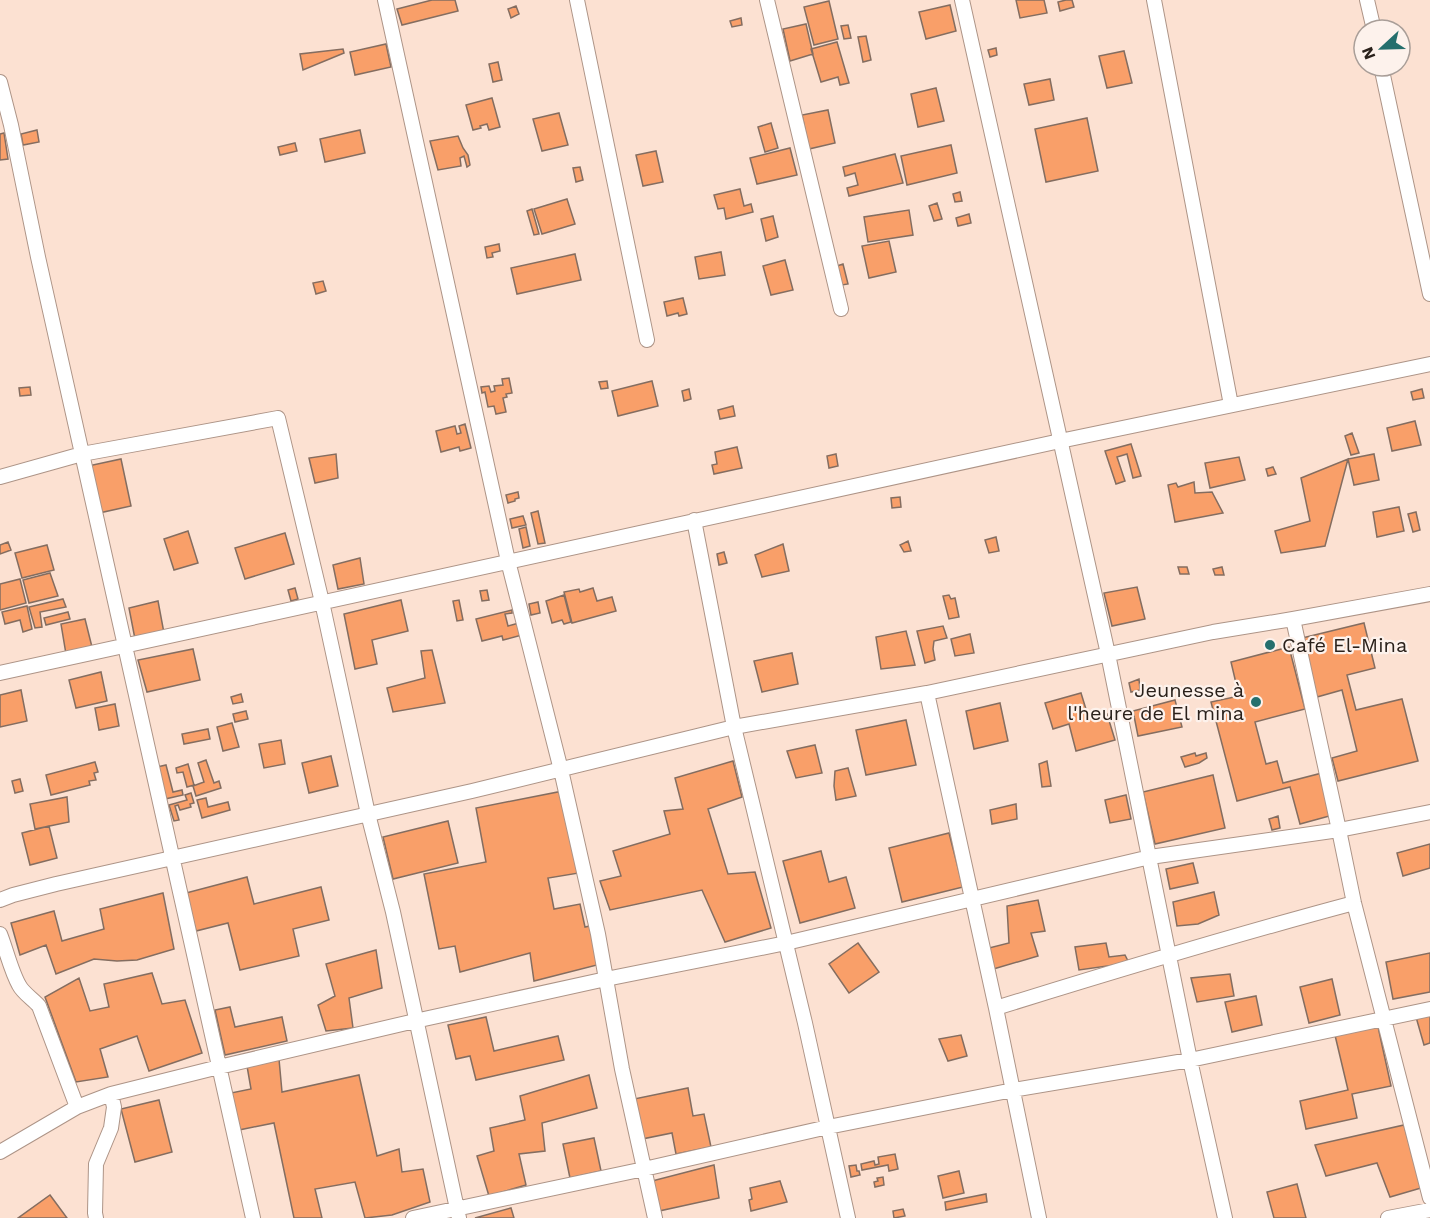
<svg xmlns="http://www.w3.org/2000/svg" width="1430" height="1218" font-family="'Work Sans',sans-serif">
	<rect width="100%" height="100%" fill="#fce1d2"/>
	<path fill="#f99f69" stroke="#846d60" stroke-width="1.5" d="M432,0H455L458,11L402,25L397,9Z
		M1016,0H1044L1047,13L1020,18Z
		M1066,0H1072L1074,7L1060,11L1058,2Z
		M829,1L838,39L814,45L804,7Z
		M950,5L956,31L926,39L919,12Z
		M516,6L519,14L511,18L508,9Z
		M741,18L742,25L732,27L730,21Z
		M806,24L813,54L790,61L783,29Z
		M848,25L851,38L844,39L841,26Z
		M866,36L871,60L863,62L858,37Z
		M837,42L849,83L840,85L838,77L821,82L811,49Z
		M386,44L391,67L355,75L350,52Z
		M996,48L997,55L990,57L988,50Z
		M343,49L344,53L303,70L300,54Z
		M1124,51L1132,83L1107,88L1099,56Z
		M498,62L502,80L493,82L489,64Z
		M1050,79L1054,100L1029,105L1024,84Z
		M936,88L944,121L918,127L911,94Z
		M492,98L500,127L489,130L487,124L480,126L481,128L473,130L466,105Z
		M828,110L835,143L809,149L802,115Z
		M559,113L568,145L542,151L533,119Z
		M1087,118L1098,171L1046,182L1035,129Z
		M771,123L778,148L765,152L758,127Z
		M37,130L39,142L23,145L21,134Z
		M360,130L365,153L325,162L320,139Z
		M4,133L8,159L0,160V134Z
		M458,136L463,148L468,155L470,165L467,167L464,156L460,158L461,166L438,170L430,141Z
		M295,143L297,151L280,155L278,147Z
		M951,145L957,173L907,185L901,156Z
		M790,148L797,175L757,184L750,158Z
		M656,151L663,182L643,186L636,155Z
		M895,154L903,183L849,196L847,188L858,185L855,173L845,176L843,167Z
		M580,167L583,180L576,182L573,168Z
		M740,189L744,206L751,204L753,212L726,219L724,208L718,209L714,195Z
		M960,192L962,201L955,202L953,194Z
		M567,199L575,224L542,234L534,209Z
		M937,203L942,219L934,221L929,206Z
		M532,209L539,234L534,235L527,211Z
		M909,210L913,235L868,242L864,217Z
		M969,214L971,223L958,226L956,218Z
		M773,216L778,237L766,241L761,219Z
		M889,241L896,272L869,278L862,246Z
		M499,244L500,251L492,253L493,257L487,258L485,247Z
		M721,252L725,275L699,279L695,257Z
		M575,254L581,280L517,294L511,268Z
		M785,260L793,290L771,295L763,266Z
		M843,264L848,284L842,285L837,266Z
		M323,281L326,291L316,294L313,283Z
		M683,298L687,314L679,316L678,313L667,316L664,302Z
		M509,378L512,393L506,394L507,397L503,398L506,412L496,414L494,406L488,407L485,392L482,393L481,387L489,386L491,392L495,391L494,386L503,385L502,379Z
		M607,381L608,388L601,389L599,382Z
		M652,381L658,406L618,416L612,391Z
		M30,387L31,395L20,396L19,388Z
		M689,389L691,399L684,401L682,391Z
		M1422,389L1424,398L1413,400L1411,392Z
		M733,406L735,416L720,419L718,410Z
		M1415,421L1421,445L1392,451L1387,428Z
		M465,424L471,448L460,451L459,447L441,452L436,431L455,426L457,434L461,433L459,426Z
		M1352,433L1359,453L1351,455L1345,436Z
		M1131,444L1141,476L1133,478L1127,454L1117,457L1125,481L1116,484L1105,451Z
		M737,447L742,468L714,474L712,465L717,464L715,452Z
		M336,454L338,478L315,483L309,458Z
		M836,454L838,466L829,468L827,456Z
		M1374,454L1379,480L1354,485L1348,459Z
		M1239,457L1245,480L1210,488L1205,463Z
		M121,459L131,506L99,513L88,466Z
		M1348,459L1325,546L1281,553L1275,531L1310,521L1301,478Z
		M1273,467L1276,474L1268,476L1266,469Z
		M1194,482L1195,493L1212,492L1223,513L1175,522L1168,485L1176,483L1178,487Z
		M518,492L519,498L515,499V501L508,503L506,495Z
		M900,497L901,507L892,508L891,498Z
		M1399,507L1404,531L1377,537L1373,512Z
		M538,511L545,543L538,544L531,513Z
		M1416,512L1420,530L1413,532L1408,514Z
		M523,516L526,525L512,528L510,519Z
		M526,527L530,546L523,548L519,529Z
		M188,531L198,563L174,570L164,539Z
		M285,533L294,564L245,579L235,548Z
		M996,537L999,551L989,553L985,540Z
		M908,541L911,551L904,552L900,545Z
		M8,542L11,550L0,554V545Z
		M783,544L789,571L762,577L755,555Z
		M47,545L54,570L22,578L15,553Z
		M724,552L727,563L719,565L717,554Z
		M360,558L364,584L338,589L333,565Z
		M1178,567H1187L1189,574H1180Z
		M1222,567L1224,575H1215L1213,569Z
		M50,573L58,596L29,603L23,580Z
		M20,579L26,603L0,610V584Z
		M1137,587L1145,619L1112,626L1104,593Z
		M295,588L298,599L291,601L288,590Z
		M593,588L597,601L612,597L616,611L572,623L564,592L579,589L580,592Z
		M487,590L489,600L482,601L480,591Z
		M564,595L571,622L564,624L562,620L552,623L546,601Z
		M949,595L951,599L955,598L959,617L949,619L943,596Z
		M63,599L66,607L40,612L42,627L35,628L29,607Z
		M401,600L408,631L372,640L377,664L355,669L344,614Z
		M459,600L463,620L457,621L453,601Z
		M158,601L164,633L135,639L129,608Z
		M538,602L540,613L531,615L529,604Z
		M27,606L32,629L23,632L20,620L5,624L2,612Z
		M512,610V613L505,614L508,626L519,623L522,635L503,640L502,636L482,641L476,619Z
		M68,612L70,619L46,625L44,618Z
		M85,619L92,647L66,654L61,624Z
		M1364,623L1375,668L1347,675L1356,710L1402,699L1418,761L1338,781L1332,758L1357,751L1342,690L1317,697L1302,638Z
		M943,626L947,638L934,641L933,649L935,660L925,663L917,631Z
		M906,631L915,665L881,669L876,637Z
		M970,634L974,653L955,656L951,639Z
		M1289,647L1305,709L1255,722L1266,764L1277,761L1283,783L1322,773L1333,815L1300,824L1290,787L1237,801L1211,702L1239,696L1231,662Z
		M193,649L200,680L147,692L138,660Z
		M432,650L445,703L393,712L387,688L425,678L421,651Z
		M792,653L798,684L762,692L754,661Z
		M101,672L107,701L76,708L69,680Z
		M1139,679L1140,690L1131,692L1129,683Z
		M21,690L27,721L0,727V695Z
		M1081,693L1089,719L1107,714L1115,740L1076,751L1069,724L1053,729L1045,703Z
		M241,694L243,702L233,704L231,697Z
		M1175,700L1182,727L1138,736L1133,711Z
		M1000,703L1008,741L974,749L966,711Z
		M115,704L119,726L99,730L95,708Z
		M246,711L248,719L235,722L233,714Z
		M906,720L916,765L866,775L856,730Z
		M232,723L239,747L223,751L217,727Z
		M208,729L210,739L184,744L182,734Z
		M281,740L285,764L264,768L259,744Z
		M815,745L822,773L796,778L787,751Z
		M1195,753L1196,756L1206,753L1207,758L1199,763L1185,767L1181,757Z
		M331,756L338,786L309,793L302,763Z
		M206,760L214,783L219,781L221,788L196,796L193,786L204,782L198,763Z
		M733,761L742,797L708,809L728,874L755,872L771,928L725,942L702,890L610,910L600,881L621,876L613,851L670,834L664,811L683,809L675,778Z
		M1047,761L1051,786L1042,787L1039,764Z
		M95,762L98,772L94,773L96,780L89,781L90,785L51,795L46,775Z
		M188,764L194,785L187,787L183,772L177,773L176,768Z
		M166,765L173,792L182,790L183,795L165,799L157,767Z
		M848,768L856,796L836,800L834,786L835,771Z
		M1213,775L1225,828L1155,844L1143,792Z
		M20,779L23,791L15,793L12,781Z
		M563,791L579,873L548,878L554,909L580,904L585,927L594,925L597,965L534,981L530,953L460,972L455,946L439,949L424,874L486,862L476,808Z
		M191,793L194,803L190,804L191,807L180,810L178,805L175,806L179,820L174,821L169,805L187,800L185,795Z
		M1126,795L1131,819L1110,823L1105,800Z
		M67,797L69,822L35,829L30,804Z
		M206,798L208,807L228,802L230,810L202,818L197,800Z
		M1016,804L1017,819L992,824L990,810Z
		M1278,816L1280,828L1272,830L1269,819Z
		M448,821L458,863L393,879L383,837Z
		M49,826L57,858L30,865L22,833Z
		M949,833L963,887L902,902L889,848Z
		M1430,844V868L1403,876L1397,853Z
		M821,851L829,882L846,877L855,908L800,923L783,861Z
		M1193,863L1198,883L1170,889L1166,869Z
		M247,877L254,904L321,887L329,920L293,929L299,956L240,970L228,923L196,931L186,893Z
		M1214,892L1219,915L1198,924L1177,926L1173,902Z
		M163,893L174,949L137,960L117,961L94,959L56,974L46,945L20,955L11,923L54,911L62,941L104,929L100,909Z
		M1038,900L1045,931L1031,933L1038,956L990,970L985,949L1009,943L1007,906Z
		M858,943L879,972L849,993L829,964Z
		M1106,943L1109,957L1125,955L1129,963L1079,970L1075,947Z
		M376,950L382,988L349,998L353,1028L326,1031L318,1005L335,996L326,964Z
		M1430,953V992L1393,999L1386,962Z
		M152,973L162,1004L185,1000L202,1053L149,1071L137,1036L100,1049L108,1077L76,1082L45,997L79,978L90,1011L109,1007L104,984Z
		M1230,974L1234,996L1197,1002L1191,978Z
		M1332,979L1340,1015L1309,1023L1300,987Z
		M1256,996L1262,1025L1232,1032L1225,1002Z
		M230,1007L235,1027L282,1017L287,1041L225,1055L215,1010Z
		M1430,1013V1043L1424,1045L1416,1017Z
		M486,1017L494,1051L558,1036L564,1060L476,1080L470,1056L456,1059L448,1025Z
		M1377,1022L1391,1086L1352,1094L1357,1118L1306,1129L1300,1101L1348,1090L1334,1031Z
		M961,1035L967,1056L948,1061L939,1039Z
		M279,1059L282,1092L359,1075L377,1156L399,1149L402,1172L423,1169L430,1202L392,1215L365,1218L355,1182L315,1189L322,1218H294L274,1123L234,1131L226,1094L251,1089L247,1066Z
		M589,1075L597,1108L542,1123L545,1151L519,1154L526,1185L489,1196L477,1156L494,1151L490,1128L525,1120L520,1096Z
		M688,1088L693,1116L704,1114L711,1147L676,1154L672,1133L642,1139L634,1099Z
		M159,1100L172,1152L135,1162L121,1109Z
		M1404,1125L1421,1188L1390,1197L1377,1163L1326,1176L1315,1145Z
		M594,1138L601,1171L570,1178L563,1144Z
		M895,1154L898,1169L889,1171L888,1165L862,1170L861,1164L874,1161L875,1165L879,1164L878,1157Z
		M714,1165L719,1198L659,1211L652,1181Z
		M856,1165L857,1171H859L860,1175L851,1177L849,1166Z
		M959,1171L964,1193L943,1198L938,1176Z
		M883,1177L884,1185L875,1187L874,1182L878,1181L877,1178Z
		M780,1181L787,1202L751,1211L749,1200L752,1199L750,1188Z
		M1297,1184L1306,1218H1274L1267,1192Z
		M986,1194L987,1202L946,1210L945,1202Z
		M50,1195L67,1218H18Z
		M511,1208L514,1218H475Z
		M903,1209L905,1216L894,1218L893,1211Z"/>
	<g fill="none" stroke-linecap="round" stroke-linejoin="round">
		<g stroke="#ad9487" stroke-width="16">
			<path id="street" d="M385,0L508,561L561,770L598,934L622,1069L655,1218
				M577,0L647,340
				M767,0L841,309
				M962,0L1108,654L1190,1060L1225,1218
				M1154,0L1231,405
				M1367,0L1374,30
				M1381,66L1430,294
				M0,82L11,125L38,257L253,1218
				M0,477L82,454L278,418L322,602L368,814L393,912L459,1218
				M694,520L734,727L805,1023L848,1218
				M1293,619L1339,830L1354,903L1430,1198
				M0,673L1060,441L1430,364
				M927,693L996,1008L1039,1218
				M0,900L13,895L56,884L472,791L734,727L927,693L1213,632L1293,619L1430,594
				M0,934C6,949 11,971 19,985C23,993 33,999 39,1006L77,1107
				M996,1008C1115,971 1234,935 1354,903
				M0,1152L77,1107L111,1094L219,1067L415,1021L606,979L786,943L1150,857L1339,830L1430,812
				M96,1218L95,1213L96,1164L111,1128L114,1107L111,1094
				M413,1218L644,1169L828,1127L1013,1090L1190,1060L1430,1009
				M1388,1218L1430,1210"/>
		</g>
		<use href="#street" stroke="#fff" stroke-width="14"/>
	</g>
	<g fill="#256f6d" stroke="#fdf2ec" stroke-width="2">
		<circle cx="1270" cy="645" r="6"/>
		<circle cx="1256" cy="702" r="6"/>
	</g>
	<g text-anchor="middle" stroke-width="4.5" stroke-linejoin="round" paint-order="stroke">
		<g font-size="20" fill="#2a211b" stroke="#fdf2ec" text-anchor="start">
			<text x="1282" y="652">Café El-Mina</text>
			<text x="1244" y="697" text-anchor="end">Jeunesse à<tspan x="1244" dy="23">l'heure de El mina</tspan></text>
		</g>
	</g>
	<g transform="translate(1382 48) rotate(248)"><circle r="28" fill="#fdf2ec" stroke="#a99e98" stroke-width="1.5"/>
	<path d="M0-4.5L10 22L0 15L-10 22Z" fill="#256f6d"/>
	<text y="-9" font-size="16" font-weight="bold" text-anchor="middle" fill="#2a211b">N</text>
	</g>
</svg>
